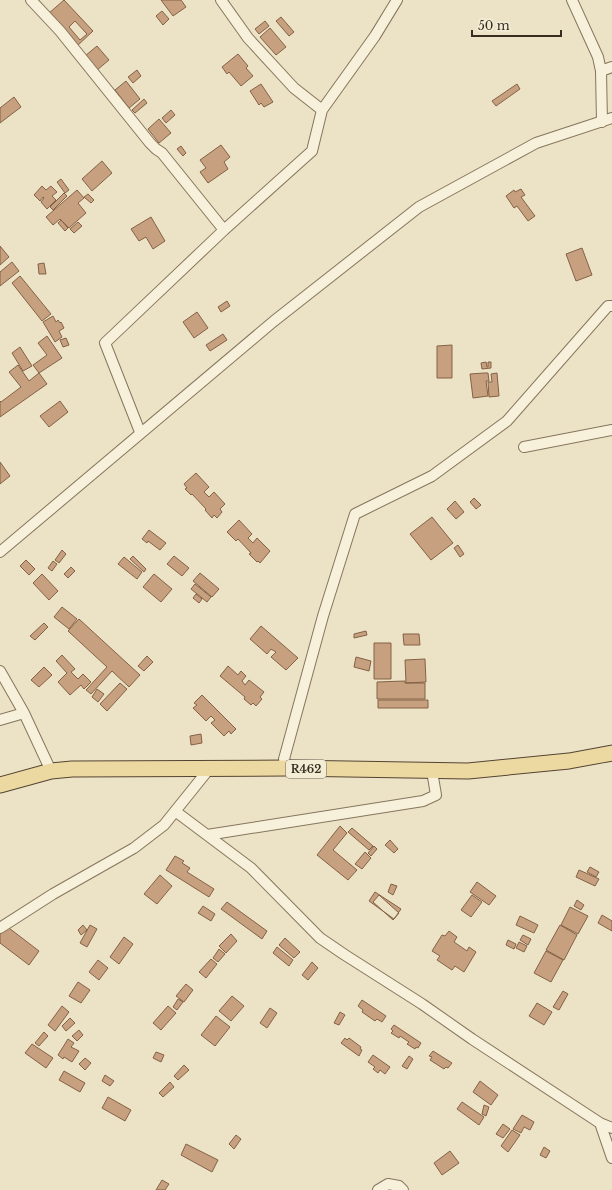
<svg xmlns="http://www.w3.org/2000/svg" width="612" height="1190" font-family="'Libre Baskerville',serif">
	<rect width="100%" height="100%" fill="#ece3c7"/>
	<path fill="#c7a17f" stroke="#846145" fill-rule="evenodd" d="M64,0L93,31L77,46L48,14ZM75,21L87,34L80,40L69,27Z
		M161,0H181L186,7L173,16Z
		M162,11L169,19L163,25L156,16Z
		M281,17L294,32L289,36L276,21Z
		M265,21L269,26L259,34L255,29Z
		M270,28L286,47L276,55L260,37Z
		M97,46L109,60L97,70L85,56Z
		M238,54L248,66L246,68L253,76L241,86L229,72L227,74L222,67Z
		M137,70L141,76L133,83L128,77Z
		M126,81L140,99L129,108L115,90Z
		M261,84L273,102L264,107L261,103L259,105L250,91Z
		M517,84L520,89L496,106L492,101Z
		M14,97L21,107L0,123V108Z
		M144,99L147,103L135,113L132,110Z
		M171,110L175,115L166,123L162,118Z
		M159,119L171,133L159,143L148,129Z
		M221,145L230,157L224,162L228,169L208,183L200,172L206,168L200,160Z
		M181,146L186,153L183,156L177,149Z
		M102,161L112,173L92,191L82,179Z
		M61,179L69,190L65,193L57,182Z
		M42,186L46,190L51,186L57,192L52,196L56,200L47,209L41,202L44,198L43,197L40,201L34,195Z
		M521,189L525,195L521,197L535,216L528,221L517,206L514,208L506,196L514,190L515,192Z
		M77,190L84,198L78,203L86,213L69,228L60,219L53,225L46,217Z
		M64,193L67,196L53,210L50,207Z
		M88,194L94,200L91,203L84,197Z
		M151,217L165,241L153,249L146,237L139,241L131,229Z
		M61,220L68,228L65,231L58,223Z
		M78,222L82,226L74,233L70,229Z
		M0,246L9,257L0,265Z
		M582,248L592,275L576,281L566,254Z
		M12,262L19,271L0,286V272Z
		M44,263L46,274H39L38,264Z
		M20,276L51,314L42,321L12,283Z
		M227,301L230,306L221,312L218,307Z
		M197,312L208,328L194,338L183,322Z
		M53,316L56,322L58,320L60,323L61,322L64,328L59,331L62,337L55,342L43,322Z
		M223,334L227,340L210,351L206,345Z
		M47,336L62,358L39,373L33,365L47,355L38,343Z
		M66,338L69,345L63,347L60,340Z
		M452,345V378H437V346Z
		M20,347L32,366L23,371L12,353Z
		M486,362L487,367H488V362H491V368L482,369L481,363Z
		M18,365L29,381L39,373L47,384L0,417V401L1,402L21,387L9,372Z
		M484,373H488L489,381H486L488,396L473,398L470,374Z
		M497,373L499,396L489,397L488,382H492L491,374Z
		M60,401L68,412L49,427L40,416Z
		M0,462L10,476L0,484Z
		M196,473L209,487L204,492L209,497L214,492L225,504L220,509L222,512L217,518L214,515L212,518L205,510L206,509L192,494L191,495L185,489L187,488L184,484Z
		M474,498L481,505L476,509L470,502Z
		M455,501L464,512L456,519L447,509Z
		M432,517L453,543L431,560L410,534Z
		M239,520L252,534L248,538L253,543L257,538L270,551L260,563L258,561L257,562L249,554L251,553L238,539L236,541L227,532Z
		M149,530L166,543L160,550L148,541L147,543L142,539Z
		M458,545L464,554L460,557L454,548Z
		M62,550L66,554L59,563L55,560Z
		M133,556L146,569L144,572L130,559Z
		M174,556L189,568L182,576L167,564Z
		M124,557L142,572L137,579L118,564Z
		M26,560L35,569L29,575L20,566Z
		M53,561L57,564L52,571L48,568Z
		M71,567L75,571L68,578L64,574Z
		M200,573L219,589L212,597L193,581Z
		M42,574L58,591L49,600L33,583Z
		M154,574L172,589L161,602L143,587Z
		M195,584L211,597L207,602L191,589Z
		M196,594L202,599L199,603L193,598Z
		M62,607L77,619L69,629L54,617Z
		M79,619L140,675L129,687L112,671L91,694L86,690L107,667L68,631Z
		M44,623L48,627L35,640L30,636Z
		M261,626L298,658L286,670L271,657L276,652L271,649L267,654L250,639Z
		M366,631L367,635L354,638V634Z
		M403,634H419L420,645H404Z
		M374,643H391V679H374Z
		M62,655L75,669L71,672L78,679L83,674L91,682L84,689L81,685L70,695L58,682L67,673L56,661Z
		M147,656L153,662L144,671L138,666Z
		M356,657L371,661L369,671L354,667Z
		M425,659L426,682L406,683L405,660Z
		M228,666L238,675L241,671L246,676L242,681L245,685L249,680L264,692L260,697L262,699L256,706L253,703L251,705L244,699L245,697L220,676Z
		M44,667L52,675L39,687L31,680Z
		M405,681V683H425V699H377V682Z
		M120,683L127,689L107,711L100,704Z
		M97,689L104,694L98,702L92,697Z
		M202,695L236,729L231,734L229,731L224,736L211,723L215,720L211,716L206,721L193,708L197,705L194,703Z
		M378,700H428V708H378Z
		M201,734L202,743L191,745L190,736Z
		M340,826L347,833L333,850L357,870L348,880L317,855Z
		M352,828L373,846L369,850L348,832Z
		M390,840L398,849L394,853L385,845Z
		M374,846L377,849L371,856L368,853Z
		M365,852L371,858L362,869L355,864Z
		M175,856L184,861L182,863L190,868L187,872L214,889L209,897L166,870Z
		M590,867L599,872L596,877L587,872Z
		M579,870L599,879L595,886L576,877Z
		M160,875L172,886L157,904L144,894Z
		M477,882L496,896L489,905L470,892Z
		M391,884L397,886L393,895L388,892Z
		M375,892L401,909L394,919L369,901Z
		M379,895L399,913L393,920L373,902Z
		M472,895L482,902L471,917L461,910Z
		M577,900L584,905L581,910L574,906Z
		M227,902L267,931L262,939L221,909Z
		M203,906L215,914L211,921L198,913Z
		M570,907L588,916L578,934L561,925Z
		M602,915L612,921V931L598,923Z
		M520,916L538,925L534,933L516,925Z
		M5,925L39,951L29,965L0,943V932Z
		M83,925L87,930L81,935L78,930Z
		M90,925L97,929L87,947L80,943Z
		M560,925L577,935L564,960L546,950Z
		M449,931L457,937L454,942L467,951L469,947L476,952L464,972L455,966L452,970L437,960L440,956L432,951L442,935L445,936Z
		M231,934L237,941L226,953L219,946Z
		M523,935L531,939L528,945L520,940Z
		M124,937L133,944L119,964L110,957Z
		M285,938L300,952L294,958L279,945Z
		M508,940L516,944L514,949L506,945Z
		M519,942L527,946L524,952L516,948Z
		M277,947L293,960L289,966L273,953Z
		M219,949L225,954L218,962L213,958Z
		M546,951L563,960L551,982L534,973Z
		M211,959L217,964L206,978L199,972Z
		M98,960L108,968L99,980L89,972Z
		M312,962L318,968L308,980L302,975Z
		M78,982L90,990L81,1003L69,996Z
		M186,984L193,990L184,1002L176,996Z
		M563,991L568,994L559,1010L553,1007Z
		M232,996L244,1006L231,1021L219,1011Z
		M178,999L183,1002L177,1010L173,1007Z
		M362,1000L386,1016L382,1022L377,1019L375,1021L362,1012L363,1010L358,1006Z
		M537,1003L552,1012L544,1025L529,1016Z
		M62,1006L69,1012L55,1031L48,1025Z
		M168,1006L176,1013L161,1030L153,1023Z
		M270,1008L277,1013L267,1028L260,1023Z
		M340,1012L345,1015L339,1025L334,1023Z
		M216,1016L230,1027L215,1046L201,1035Z
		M70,1018L75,1023L66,1031L62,1026Z
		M394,1025L421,1043L418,1048L416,1047L415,1049L407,1044L409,1042L400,1036L399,1038L391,1033L393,1031L391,1029Z
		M79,1030L83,1035L77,1041L72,1036Z
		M44,1032L48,1036L39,1046L35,1043Z
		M345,1038L347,1040L349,1038L361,1047L360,1049L362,1050L359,1056L341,1043Z
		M68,1039L74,1043L71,1047L79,1051L72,1062L64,1057L63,1059L58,1055Z
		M32,1044L53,1058L46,1068L25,1053Z
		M433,1051L452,1063L448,1068L446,1067L444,1069L430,1060L432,1057L429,1056Z
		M156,1052L164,1055L161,1062L153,1058Z
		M373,1055L390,1067L385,1074L380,1070L378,1073L373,1069L375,1067L368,1062Z
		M409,1056L413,1059L407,1069L402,1066Z
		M85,1058L91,1063L85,1070L79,1064Z
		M184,1065L189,1070L178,1080L174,1076Z
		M64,1071L85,1083L80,1092L59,1080Z
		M105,1075L114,1081L110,1086L102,1081Z
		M480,1081L498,1095L491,1105L473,1092Z
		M170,1082L174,1087L163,1097L159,1093Z
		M108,1097L131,1110L125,1121L102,1108Z
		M462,1102L484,1117L479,1125L457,1109Z
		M484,1105L489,1107L486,1116L482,1114Z
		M522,1115L534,1122L530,1130L524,1127L521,1133L513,1129Z
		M503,1124L510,1129L503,1138L496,1134Z
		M512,1130L520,1135L508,1152L501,1146Z
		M236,1135L241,1139L234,1149L229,1144Z
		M186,1144L218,1160L212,1172L181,1155Z
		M544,1147L550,1151L546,1158L540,1155Z
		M450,1151L459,1163L442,1175L434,1163Z
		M162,1180L169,1184L165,1190H156Z"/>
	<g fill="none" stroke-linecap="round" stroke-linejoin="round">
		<g stroke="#86755d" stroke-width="12">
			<path id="street" d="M31,0L60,31L150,143L156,149L162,153L224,230
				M221,0L248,38L294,88L322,110
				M572,0L598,57L601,71L602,122
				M601,71L612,67
				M140,432L105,343L224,230L312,151L322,110L375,36L397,0
				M524,447L612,430
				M0,552L274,321L419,207L536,143L612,118
				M0,671L24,713L51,771
				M0,720L24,713
				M288,768L284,759L323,616L355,514L432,476L507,421L608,306H612
				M175,811L251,868L320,938L345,955L422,1004L472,1039L600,1123L612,1158
				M207,835L423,801L436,795L432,771
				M0,928L53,894L134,848L164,825L209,769
				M600,1123L612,1128
				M378,1190L388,1184L399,1186L403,1190"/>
		</g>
		<g stroke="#544331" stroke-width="17">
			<path id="primary" d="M0,785L51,771L72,769L288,768L468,771L569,761L612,753"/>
		</g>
		<use href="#street" stroke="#f7f0da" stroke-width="10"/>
		<use href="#primary" stroke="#ecd9a1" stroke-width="15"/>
	</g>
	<g text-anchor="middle" stroke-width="3.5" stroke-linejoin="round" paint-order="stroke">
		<rect fill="#f4edd6" stroke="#706757" stroke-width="1" x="286" y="760" width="40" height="18" rx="3"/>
		<g font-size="11" font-weight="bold" fill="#372d20">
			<text x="306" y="773">R462</text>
		</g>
	</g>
	<path d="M472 30v6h89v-6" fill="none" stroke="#372d20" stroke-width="2"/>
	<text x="478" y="30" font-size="12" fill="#372d20" stroke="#f4edd6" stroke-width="3" paint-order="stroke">50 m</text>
</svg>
